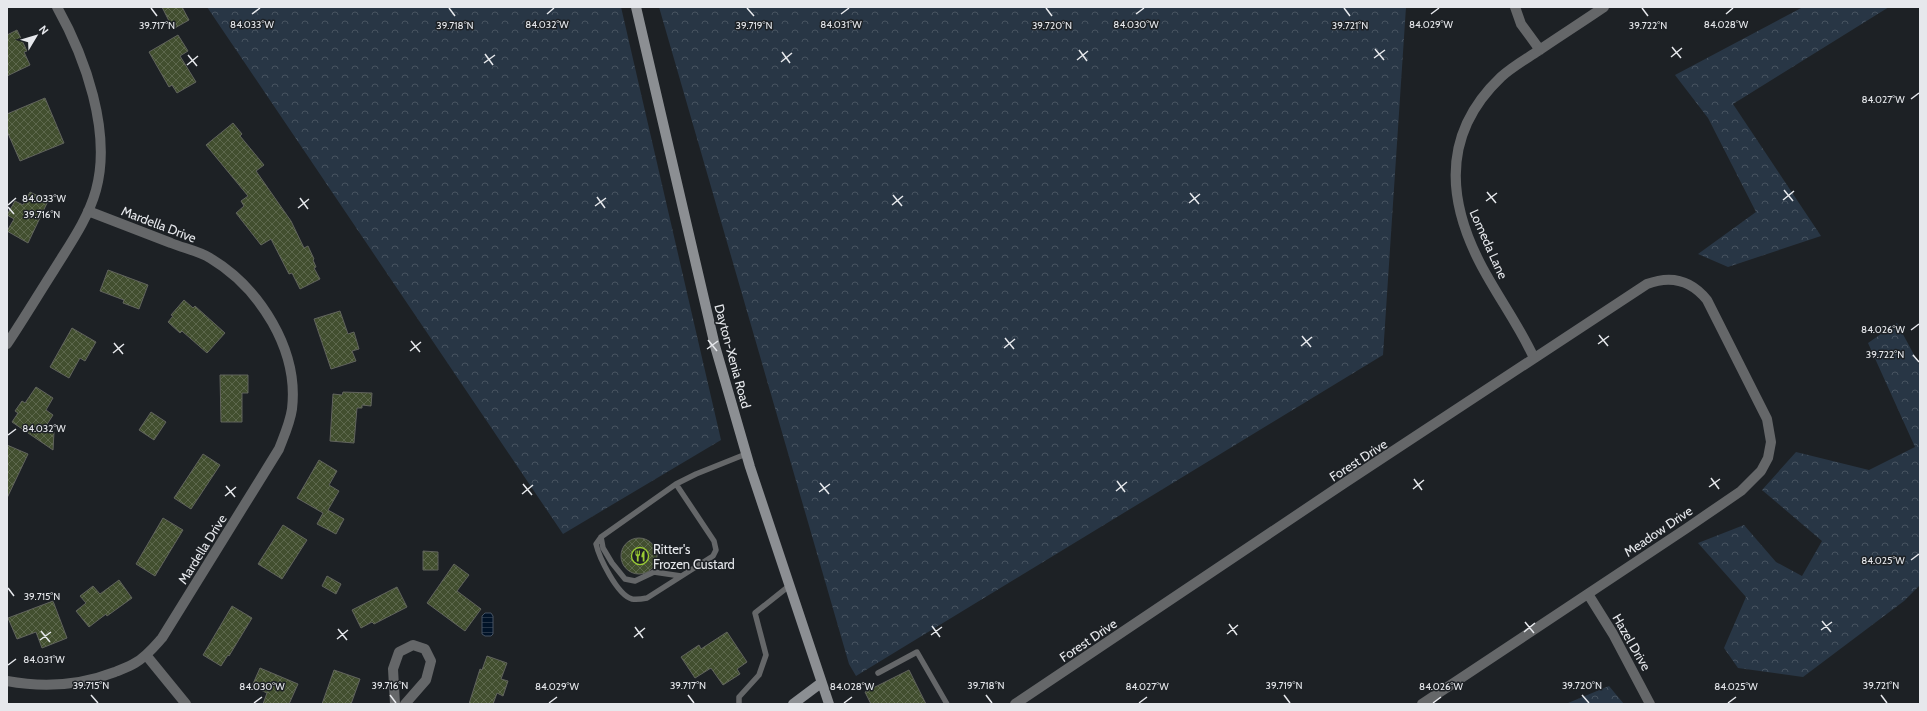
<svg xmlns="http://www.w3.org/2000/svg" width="1927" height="711" font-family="Cabin,sans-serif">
	<defs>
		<pattern id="forest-crowns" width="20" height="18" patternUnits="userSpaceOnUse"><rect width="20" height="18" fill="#283645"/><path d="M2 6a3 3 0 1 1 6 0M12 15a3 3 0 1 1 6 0" fill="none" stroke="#475360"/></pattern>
		<pattern id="water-rules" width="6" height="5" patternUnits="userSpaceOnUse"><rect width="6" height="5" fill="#011328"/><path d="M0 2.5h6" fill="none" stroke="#263547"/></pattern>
		<pattern id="building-cross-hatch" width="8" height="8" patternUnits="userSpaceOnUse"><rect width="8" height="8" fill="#424f2f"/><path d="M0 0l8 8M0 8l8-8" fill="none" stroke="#5d684d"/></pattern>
	</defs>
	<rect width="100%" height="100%" fill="#1d2125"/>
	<path fill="url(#forest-crowns)" d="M207,7H621L721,440L563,534Z
		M659,7H1406L1383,355L856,676L849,664Z
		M1803,7H1889L1733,104L1821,236L1728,267L1698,254L1756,212L1708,118L1675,75Z
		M1897,323L1920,366V585L1904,601L1803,677L1738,668L1724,648L1746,597L1698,543L1744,525L1776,562L1802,576L1822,541L1762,490L1796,452L1869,470L1915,447L1868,343Z
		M1609,686L1624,704H1568V703Z"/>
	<path fill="url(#water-rules)" stroke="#465363" d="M485,613H491L493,616V634L491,636H485L482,634V616Z"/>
	<path fill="url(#building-cross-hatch)" stroke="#61645d" d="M162,7H182L189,20L173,29Z
		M17,30L27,51L24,52L30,65L7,76V35Z
		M178,35L188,51L180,56L196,82L177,93L172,85L169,87L149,52Z
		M45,98L64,143L20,161L7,131V114Z
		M233,123L242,134L240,136L264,165L256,171L291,221L304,248L308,246L314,259L313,260L316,267L314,268L320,279L300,289L292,273L289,274L271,239L261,245L236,213L244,206L241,201L248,196L206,145Z
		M30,192L48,201L28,243L7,231L14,219L7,215L15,201L23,205Z
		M108,270L148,285L139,309L123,303L124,300L100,291Z
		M184,300L193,308L195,306L225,333L207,353L182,331L180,333L168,322L173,316L171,315Z
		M340,311L348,334L354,332L359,349L352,351L356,361L331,369L314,319Z
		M72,328L96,342L85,361L80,358L69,378L50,367Z
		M220,375H248V393H242V422H221Z
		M36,387L53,398L46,410L53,415L42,432H54L53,450L12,422L18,413L15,411L22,401L25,403Z
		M343,392L372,393L371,406L362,405V408H357L354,443L330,441L333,394L342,395Z
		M151,412L166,422L154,440L139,430Z
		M7,445L28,454L7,498Z
		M203,454L220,465L191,509L174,498Z
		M319,460L337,471L329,485L339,491L328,510L344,519L336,534L317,524L323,513L297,498Z
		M163,518L183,530L155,576L136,564Z
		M283,525L307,540L282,579L258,564Z
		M621 556a18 18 0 1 1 36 0a18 18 0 1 1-36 0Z
		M423,551L438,552V570H423Z
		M454,564L469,575L457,591L481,609L465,631L427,603Z
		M327,576L341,584L336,594L322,586Z
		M119,580L132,598L107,616L106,614L89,627L76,611L86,603L80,596L93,586L100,594Z
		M397,587L407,607L374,624L372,622L361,628L352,610Z
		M53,601L67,638L42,648L36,632L17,639L8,618Z
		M232,606L252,618L229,656L228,655L221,666L203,655Z
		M727,632L747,662L737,669L740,674L723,685L711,668L695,678L681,657L699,645L701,649Z
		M487,656L507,663L501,679L508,681L503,696L497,693L493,704H469L480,669L482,670Z
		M260,668L298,684L289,704H263L267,693L252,686Z
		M334,670L360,679L351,704H322Z
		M909,670L926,704H871L865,692Z"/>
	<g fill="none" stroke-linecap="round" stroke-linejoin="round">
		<path stroke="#656769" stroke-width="5.5" d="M676,484L714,541L716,550L713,556L647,598C642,599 637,600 632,599C617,595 599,557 596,544L601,537L676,484L696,474L746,454
			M601,537L603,548L612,563L625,579L635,581L654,572L681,576
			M878,673L917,652L947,704
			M739,704V697L759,675L766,655L755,613L789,586"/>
		<path stroke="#656769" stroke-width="10" d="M1515,7L1521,24L1540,50
			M7,344C23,320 38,295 54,270C70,244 88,219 96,190C112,132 85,57 57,7
			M1534,358C1519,325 1497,296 1480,263C1446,197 1443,132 1501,77C1512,67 1526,59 1538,51C1560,36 1582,22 1604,7
			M1588,594L1613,634L1650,704
			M146,655L186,704
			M7,681C45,688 79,686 115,672C122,669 129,667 135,663C146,657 154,647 162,638L279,449C284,436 290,423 292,409C299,350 260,288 210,258C199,251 183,248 171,243C143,232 116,222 88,211
			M395,704L393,669L399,652L413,645L425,649L431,661L426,680L405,704
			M1015,704L1343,484L1647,284C1671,275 1691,280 1707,300L1767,419L1771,442L1768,458L1761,471L1741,491L1687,528L1422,704"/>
		<path stroke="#8c8f93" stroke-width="10" d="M636,7L715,346L750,467L829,704
			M793,704L821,683"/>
	</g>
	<path fill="none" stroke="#e6e8ec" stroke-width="1.5" d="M151,8L157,16M449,8L455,16M747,8L754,16M1046,8L1052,16M1344,8L1350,16M1642,8L1648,16M252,14L260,8M547,14L554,8M841,14L849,8M1136,14L1144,8M1431,14L1439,8M1726,14L1733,8M1672,47L1681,58M1375,49L1384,60M1079,50L1087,61M782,52L790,63M485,54L493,65M188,55L197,66M1671,57L1682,48M1374,58L1385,50M1077,60L1088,51M781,62L792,53M484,63L495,55M187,65L198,56M1911,99L1919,93M1784,190L1793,201M1487,192L1496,203M1190,193L1199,204M893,195L902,206M597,197L605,208M300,198L308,209M1783,200L1794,191M1486,201L1497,193M1189,203L1200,194M8,205L16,198M892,205L903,196M595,206L606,198M8,207L14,214M298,208L309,199M1911,330L1919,324M1599,335L1608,346M1302,336L1311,347M1005,338L1014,349M708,340L717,351M411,341L420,352M114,343L123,354M1598,344L1609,336M1301,346L1312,337M1004,348L1015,339M707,349L718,341M410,351L421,342M113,353L124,344M1913,355L1919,362M8,435L16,429M1711,478L1719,489M1414,479L1422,490M1117,481L1125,492M820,483L829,494M523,484L532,495M226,486L235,497M1709,487L1720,479M1413,489L1424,480M1116,491L1127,482M819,492L830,484M522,494L533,485M225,496L236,487M1911,560L1919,554M8,588L14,596M1822,621L1831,632M1525,622L1534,633M1229,624L1237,635M932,626L940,637M635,627L643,638M338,629L347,640M1821,630L1832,622M41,631L50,642M1524,632L1535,623M1227,634L1238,625M931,635L942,627M634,637L645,628M337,639L348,630M40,640L51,632M8,665L16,659M91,695L98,703M390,695L396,703M688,695L694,703M986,695L992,703M1284,695L1290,703M1582,695L1589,703M1881,695L1887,703M254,703L262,697M549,703L557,697M844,703L852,697M1139,703L1147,697M1433,703L1441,697M1728,703L1736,697"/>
	<defs>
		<g id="restaurant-ring" transform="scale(0.9)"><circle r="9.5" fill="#1d2125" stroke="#9acb34" stroke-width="1.5"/><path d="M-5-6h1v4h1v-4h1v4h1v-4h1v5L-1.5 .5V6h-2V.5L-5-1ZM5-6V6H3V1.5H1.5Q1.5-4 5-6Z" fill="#9acb34"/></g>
	</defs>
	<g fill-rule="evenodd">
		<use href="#restaurant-ring" x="640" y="556"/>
	</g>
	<g text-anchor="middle" stroke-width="3" stroke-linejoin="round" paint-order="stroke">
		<g font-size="13" fill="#e6e8ec" stroke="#1d2125">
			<text transform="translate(159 224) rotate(21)" y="5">Mardella Drive</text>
			<text transform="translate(1489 244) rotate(66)" y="5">Lomeda Lane</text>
			<text transform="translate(733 356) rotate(75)" y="5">Dayton-Xenia Road</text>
			<text transform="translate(1358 460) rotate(-33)" y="5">Forest Drive</text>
			<text transform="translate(1658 531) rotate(-34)" y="5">Meadow Drive</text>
			<text transform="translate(202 549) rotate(-58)" y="5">Mardella Drive</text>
			<text transform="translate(1088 640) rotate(-34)" y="5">Forest Drive</text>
			<text transform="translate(1632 642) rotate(60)" y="5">Hazel Drive</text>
		</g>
		<g font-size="13" fill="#e6e8ec" stroke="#1d2125" text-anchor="start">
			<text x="653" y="554">Ritter's<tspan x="653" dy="15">Frozen Custard</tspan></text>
		</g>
	</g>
	<g font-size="10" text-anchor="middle" fill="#e6e8ec" stroke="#1d2125" stroke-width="3" stroke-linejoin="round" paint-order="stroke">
		<text x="252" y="28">84.033°W</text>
		<text x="547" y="28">84.032°W</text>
		<text x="841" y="28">84.031°W</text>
		<text x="1136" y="28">84.030°W</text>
		<text x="1431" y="28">84.029°W</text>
		<text x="1726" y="28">84.028°W</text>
		<text x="157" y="29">39.717°N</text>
		<text x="455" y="29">39.718°N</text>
		<text x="754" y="29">39.719°N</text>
		<text x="1052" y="29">39.720°N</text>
		<text x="1350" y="29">39.721°N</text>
		<text x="1648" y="29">39.722°N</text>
		<text x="1883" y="103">84.027°W</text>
		<text x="44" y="202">84.033°W</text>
		<text x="42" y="218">39.716°N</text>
		<text x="1883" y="333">84.026°W</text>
		<text x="1885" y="358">39.722°N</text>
		<text x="44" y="432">84.032°W</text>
		<text x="1883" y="564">84.025°W</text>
		<text x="42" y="600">39.715°N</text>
		<text x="44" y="663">84.031°W</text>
		<text x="91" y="689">39.715°N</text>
		<text x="390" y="689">39.716°N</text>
		<text x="688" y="689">39.717°N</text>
		<text x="986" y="689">39.718°N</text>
		<text x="1284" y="689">39.719°N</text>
		<text x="1582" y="689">39.720°N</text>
		<text x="1881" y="689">39.721°N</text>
		<text x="262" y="690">84.030°W</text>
		<text x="557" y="690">84.029°W</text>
		<text x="852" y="690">84.028°W</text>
		<text x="1147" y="690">84.027°W</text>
		<text x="1441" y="690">84.026°W</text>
		<text x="1736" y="690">84.025°W</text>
	</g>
	<rect width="1927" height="711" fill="none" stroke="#e6e8ec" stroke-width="16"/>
	<g transform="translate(36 36) rotate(52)" stroke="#1d2125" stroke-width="3" paint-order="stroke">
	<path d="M0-3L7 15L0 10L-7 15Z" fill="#e6e8ec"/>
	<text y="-6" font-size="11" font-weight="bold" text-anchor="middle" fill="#e6e8ec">N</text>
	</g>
</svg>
